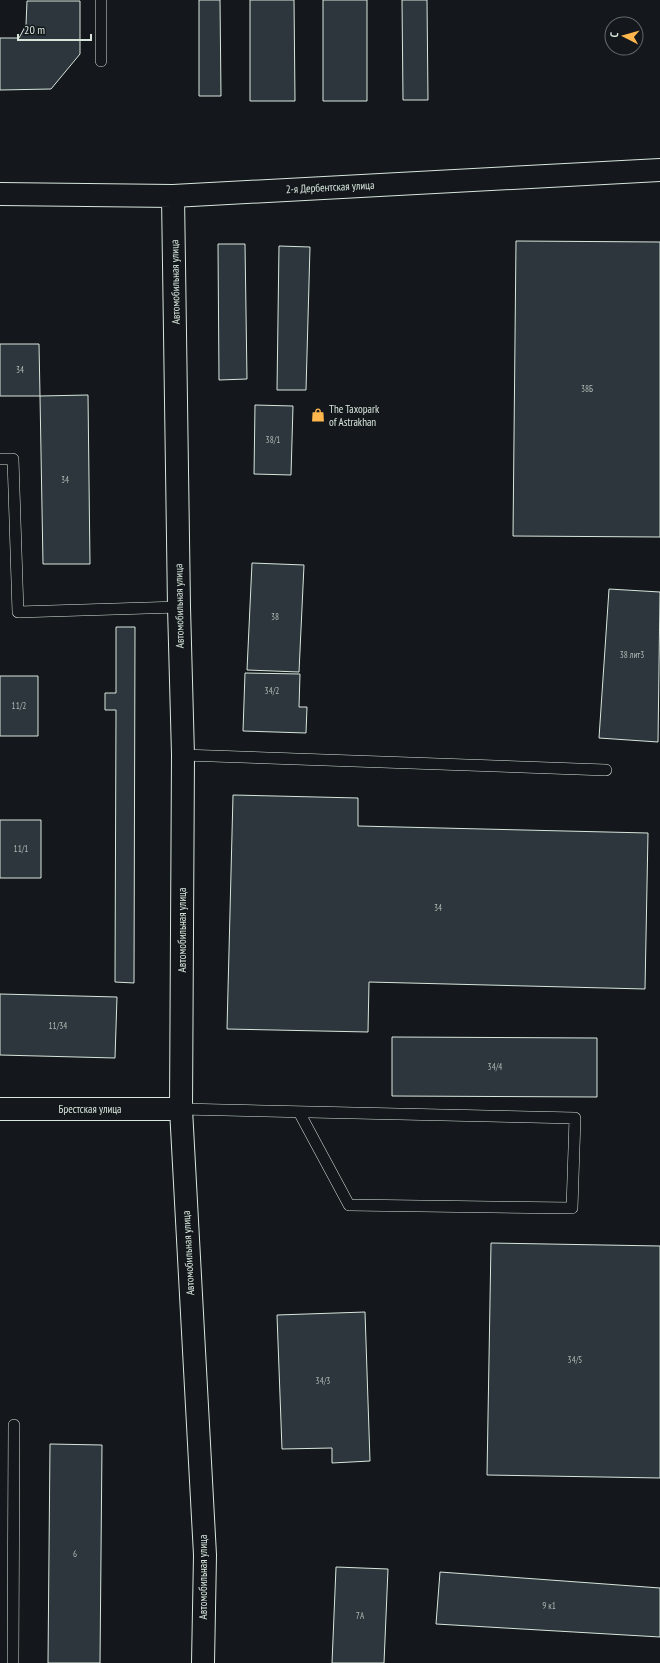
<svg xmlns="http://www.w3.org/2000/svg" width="660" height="1663" font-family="'PT Sans Narrow',sans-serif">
	<rect width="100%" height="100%" fill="#14181c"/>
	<path fill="#2c363c" stroke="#d8e6dc" d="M199,0H220L221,96H199Z
		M250,0H294L295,101H250Z
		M323,0H367V101H323Z
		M402,0H427L428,100H403Z
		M27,1H80V54L51,89L0,90V38H19L26,25Z
		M516,241L660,242V537L513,536Z
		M218,244H245L247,379L219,380Z
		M279,246L310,247L306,390H277Z
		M0,344H39L40,396H0Z
		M88,395L90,564H43L40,396Z
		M255,405L293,406L291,475L254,474Z
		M252,563L304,565L299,672L247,670Z
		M609,589L660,592L658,742L599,738Z
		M116,627H135L134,983L115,982L116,710H105V693H116Z
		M245,673L300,674L299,707H307L306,733L243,731Z
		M0,676H38V736H0Z
		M233,795L358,798V826L648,833L645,989L369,982L368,1032L227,1029Z
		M0,820H41V878H0Z
		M0,994L117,997L115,1058L0,1055Z
		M392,1037L597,1038V1097L392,1096Z
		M491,1243L660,1246V1478L487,1475Z
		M365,1312L370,1461L332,1463V1448L282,1449L277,1315Z
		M50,1444L102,1445L100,1663H48Z
		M336,1567L388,1569L384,1663H332Z
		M440,1572L660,1588V1637L436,1624Z"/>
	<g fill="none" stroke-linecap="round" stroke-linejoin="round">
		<g stroke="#d8e6dc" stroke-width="12">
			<path id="service" d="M101,61V0
				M0,459H13L18,612L179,607
				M183,755L606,770
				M181,1109L575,1118L572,1208L349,1205L299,1112
				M13,1663L14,1425"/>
		</g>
		<g stroke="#d8e6dc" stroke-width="24">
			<path id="minor" d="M0,194L173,196L660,170
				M173,196L179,607L183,755L181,1109L205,1555L203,1663
				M0,1109H181"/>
		</g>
		<use href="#service" stroke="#14181c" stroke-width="11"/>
		<use href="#minor" stroke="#14181c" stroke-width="22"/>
	</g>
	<defs>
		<g id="shop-bare" transform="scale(1.08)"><path d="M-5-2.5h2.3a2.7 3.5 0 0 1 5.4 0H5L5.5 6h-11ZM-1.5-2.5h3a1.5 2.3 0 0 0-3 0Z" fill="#ffb74d" stroke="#14181c" stroke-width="2.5" paint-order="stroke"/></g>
	</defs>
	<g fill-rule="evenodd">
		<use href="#shop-bare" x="318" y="415"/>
	</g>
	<g text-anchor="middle" stroke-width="3" stroke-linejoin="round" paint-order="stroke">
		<g font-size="9" fill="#adbab4">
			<text x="20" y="373">34</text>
			<text x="587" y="392">38Б</text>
			<text x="273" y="443">38/1</text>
			<text x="65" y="483">34</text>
			<text x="275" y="620">38</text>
			<text x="632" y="658">38 лит3</text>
			<text x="272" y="694">34/2</text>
			<text x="19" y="709">11/2</text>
			<text x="21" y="852">11/1</text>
			<text x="438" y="911">34</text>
			<text x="58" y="1029">11/34</text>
			<text x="495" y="1070">34/4</text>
			<text x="575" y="1363">34/5</text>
			<text x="323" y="1384">34/3</text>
			<text x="75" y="1557">6</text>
			<text x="549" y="1609">9 к1</text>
			<text x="360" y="1619">7А</text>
		</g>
		<g font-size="11" fill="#d8e6dc" stroke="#14181c">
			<text transform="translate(330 187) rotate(-3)" y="4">2-я Дербентская улица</text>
			<text transform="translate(175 282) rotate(-91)" y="4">Автомобильная улица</text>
			<text transform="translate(179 606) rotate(-91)" y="4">Автомобильная улица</text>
			<text transform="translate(182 930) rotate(-90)" y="4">Автомобильная улица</text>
			<text x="90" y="1113">Брестская улица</text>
			<text transform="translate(188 1253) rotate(-93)" y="4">Автомобильная улица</text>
			<text transform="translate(203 1577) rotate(-90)" y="4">Автомобильная улица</text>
		</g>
		<g font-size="11" fill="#d8e6dc" stroke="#14181c" text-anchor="start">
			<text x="329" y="413">The Taxopark<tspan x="329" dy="13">of Astrakhan</tspan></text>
		</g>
	</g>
	<g transform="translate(624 36) rotate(276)"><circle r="19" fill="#14181c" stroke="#626a69"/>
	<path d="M0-3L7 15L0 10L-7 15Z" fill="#ffb74d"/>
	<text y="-6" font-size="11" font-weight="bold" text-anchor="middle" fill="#d8e6dc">С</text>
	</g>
	<path d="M18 34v6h73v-6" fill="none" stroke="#d8e6dc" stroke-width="2"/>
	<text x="24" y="34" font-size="12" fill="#d8e6dc" stroke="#14181c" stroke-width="3" paint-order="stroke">20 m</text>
</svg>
